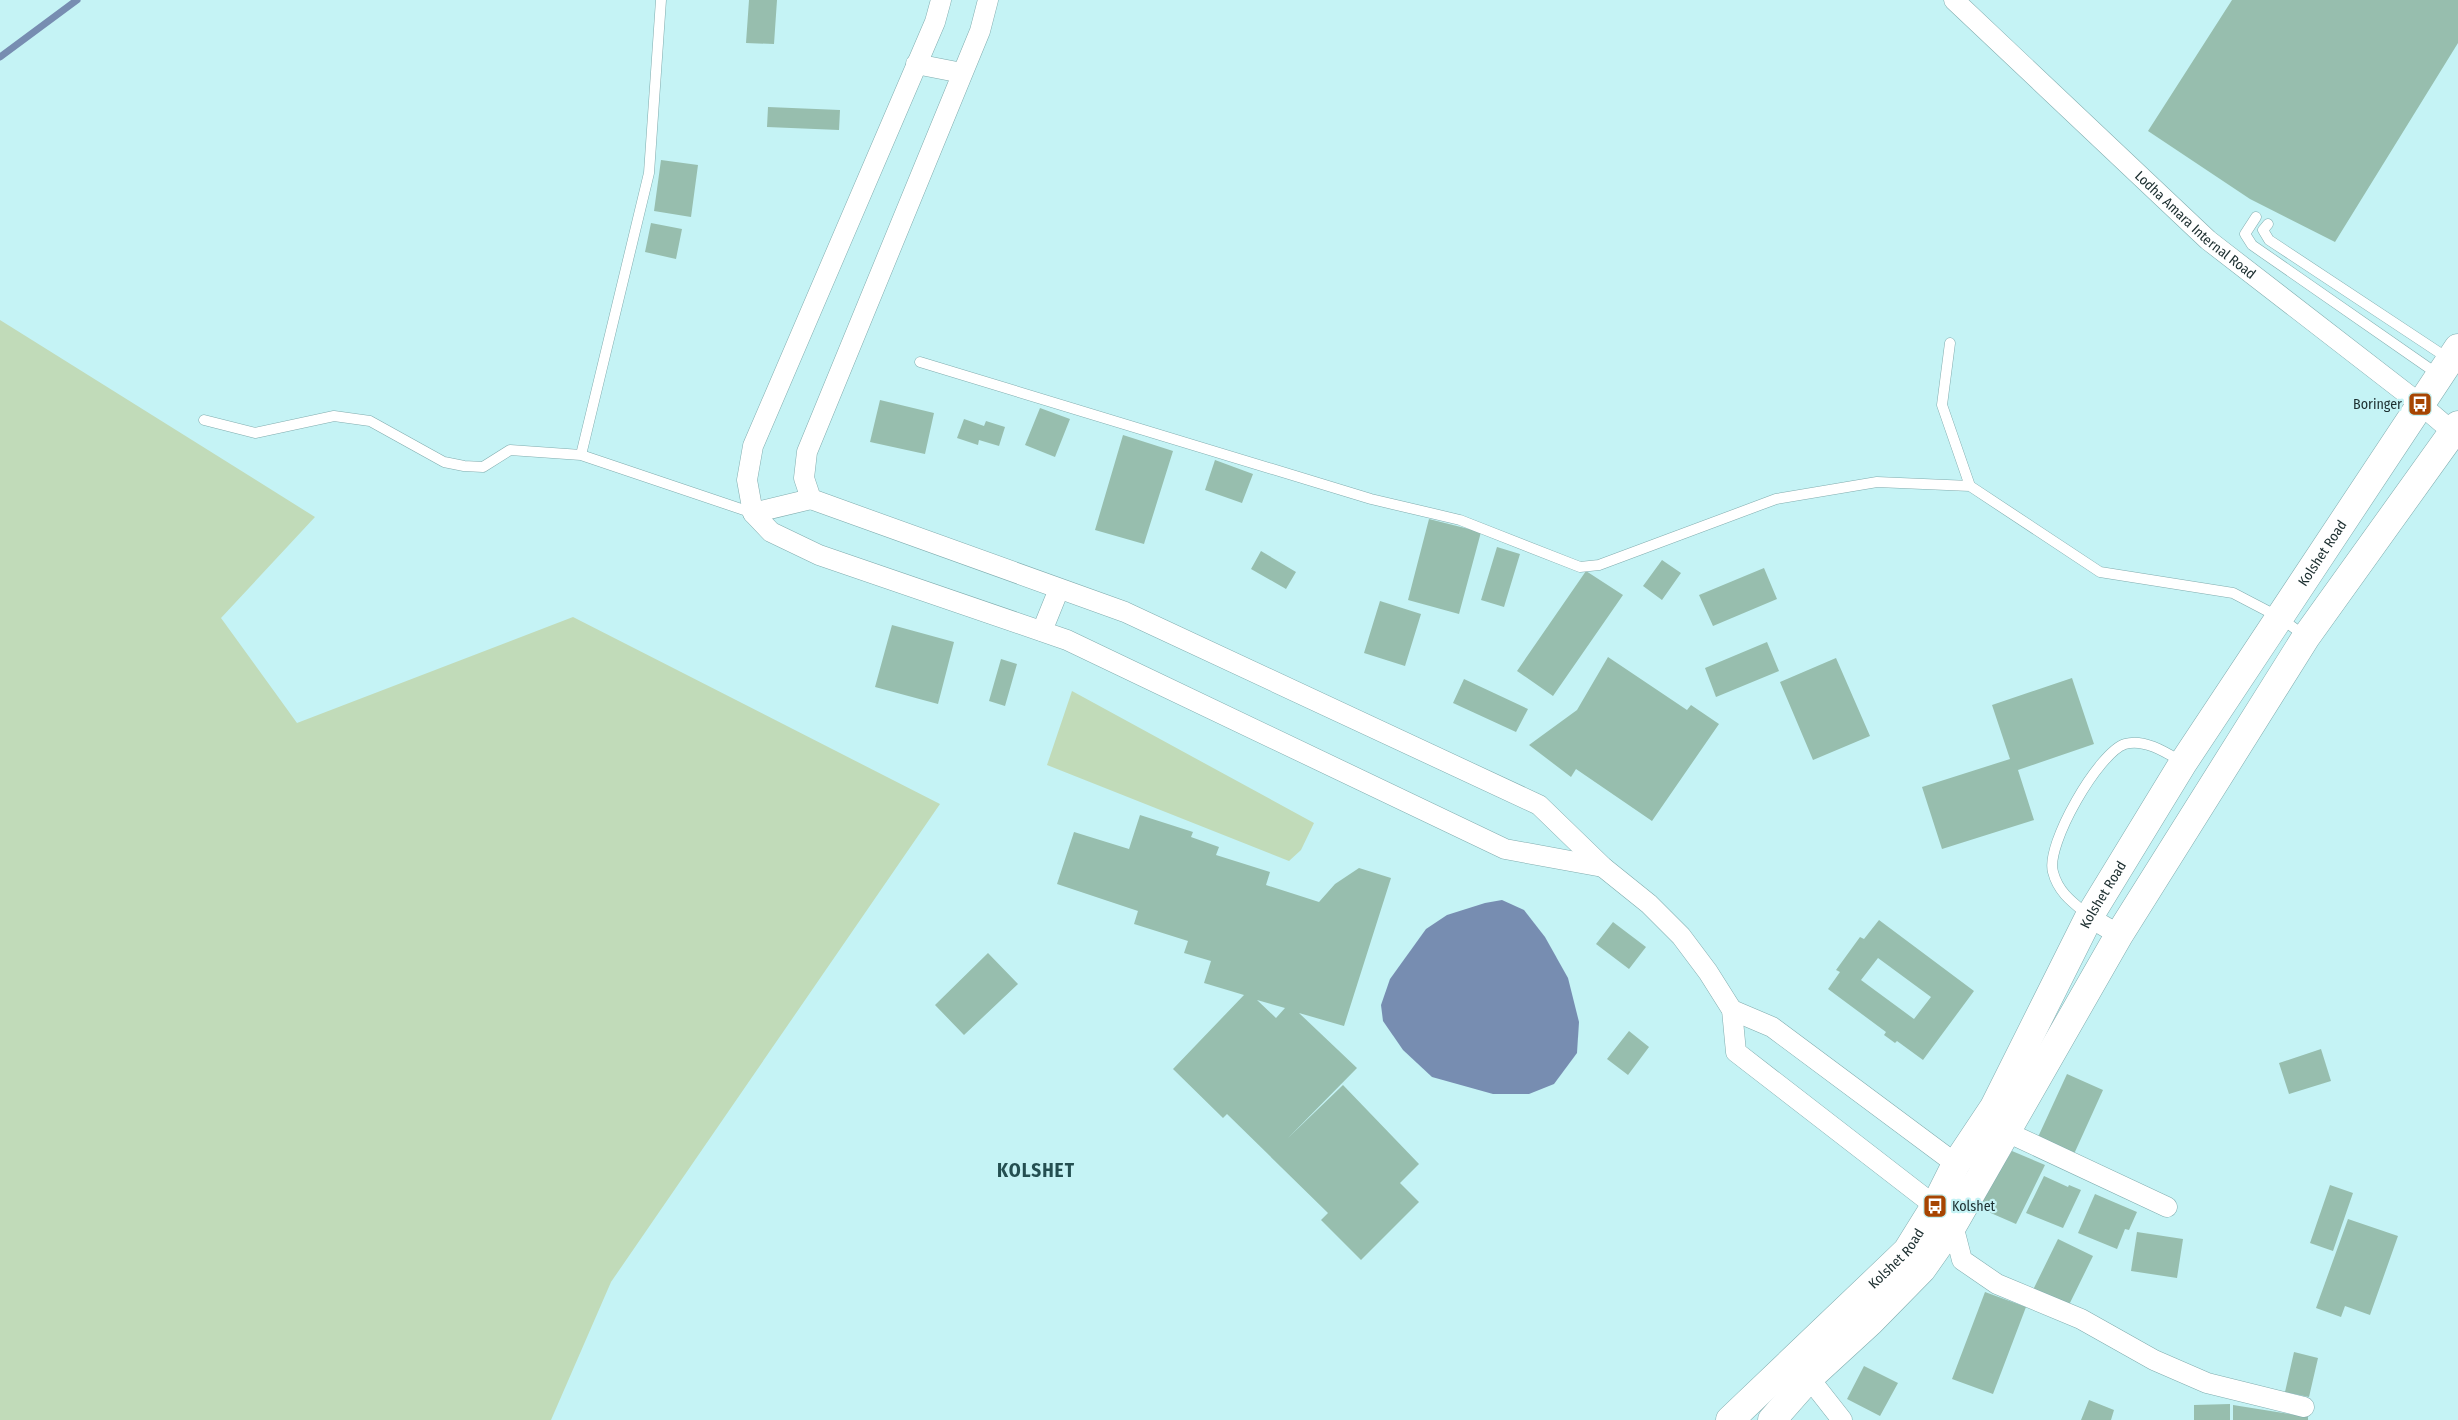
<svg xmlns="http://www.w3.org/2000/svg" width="2458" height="1420" font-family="'Fira Sans Condensed',sans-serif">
	<rect width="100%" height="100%" fill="#c5f3f5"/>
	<path fill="#c1dbb9" d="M0,320L315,517L221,618L297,723L573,617L940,804L611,1282L551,1420H0Z
		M1072,691L1314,823L1301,850L1289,861L1047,765Z"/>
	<path fill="#778db1" d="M1502,900L1524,910L1545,937L1568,978L1579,1022L1577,1053L1554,1084L1529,1094H1493L1432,1077L1403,1050L1383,1021L1381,1005L1390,979L1426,929L1447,915L1485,903Z"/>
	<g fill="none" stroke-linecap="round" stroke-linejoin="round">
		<path stroke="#778db1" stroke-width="7" d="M0,57L77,0"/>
	</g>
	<path fill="#97beae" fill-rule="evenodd" d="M749,0H777L774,44L746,43Z
		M2232,0H2458V43L2335,242L2250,199L2148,131Z
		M768,107L840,110L839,130L767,127Z
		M661,160L698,165L691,217L654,211Z
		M651,223L682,229L676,259L645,252Z
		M880,400L934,413L925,454L870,442Z
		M1040,408L1070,419L1055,457L1025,445Z
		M964,419L984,426L986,421L1005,427L999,446L979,440L978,445L957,438Z
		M1123,435L1173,451L1144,544L1095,530Z
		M1215,460L1253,474L1242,503L1205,490Z
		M1429,519L1481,532L1459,614L1408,600Z
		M1497,547L1520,554L1504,607L1481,600Z
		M1261,551L1296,572L1286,589L1251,569Z
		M1662,560L1681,573L1662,600L1643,586Z
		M1764,568L1777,599L1713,626L1699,595Z
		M1586,571L1623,595L1553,696L1517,671Z
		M1380,601L1421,614L1405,666L1364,653Z
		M892,625L954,642L938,704L875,687Z
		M1767,642L1779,671L1716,697L1705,668Z
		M1608,657L1687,710L1691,705L1719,724L1652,821L1576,769L1571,777L1529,745L1577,710Z
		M1836,658L1870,736L1813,760L1780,682Z
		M1001,659L1017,664L1005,706L989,701Z
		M2072,678L2094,744L2018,770L2034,820L1942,849L1922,787L2010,759L1992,705Z
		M1464,679L1528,709L1516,732L1453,703Z
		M1140,815L1193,832L1191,837L1219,847L1216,855L1270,872L1266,885L1319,902L1335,884L1359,868L1391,878L1344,1026L1299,1013L1357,1068L1288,1138L1343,1085L1419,1164L1400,1183L1419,1202L1361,1260L1321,1220L1328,1213L1227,1114L1223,1118L1173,1069L1244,995L1204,983L1211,961L1184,953L1188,941L1134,924L1138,911L1057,884L1074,832L1129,849ZM1257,1000L1285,1008L1276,1018Z
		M1879,920L1974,991L1923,1060L1897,1041L1895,1043L1884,1035L1886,1032L1828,989L1840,972L1836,970L1860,937L1864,939ZM1878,958L1931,997L1914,1019L1861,980Z
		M1613,922L1646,947L1629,969L1596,944Z
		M988,953L1018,984L964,1035L935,1005Z
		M1629,1031L1649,1047L1628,1075L1607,1059Z
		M2321,1049L2331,1081L2289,1094L2279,1063Z
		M2067,1074L2103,1090L2074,1154L2038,1137Z
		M2012,1151L2045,1165L2016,1224L1977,1207Z
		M2044,1176L2068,1187L2069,1185L2081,1190L2063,1228L2026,1213Z
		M2330,1185L2353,1193L2333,1251L2310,1243Z
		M2095,1194L2137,1212L2129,1230L2125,1229L2117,1249L2078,1233Z
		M2348,1219L2398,1236L2370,1315L2345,1306L2341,1317L2316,1308Z
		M2137,1232L2183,1239L2177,1278L2131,1271Z
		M2058,1239L2093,1256L2067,1309L2032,1292Z
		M1985,1292L2026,1307L1993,1394L1952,1379Z
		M2294,1352L2318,1358L2309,1397L2285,1392Z
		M1864,1366L1898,1383L1880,1416L1847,1399Z
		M2089,1400L2114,1410L2111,1420H2081Z
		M2230,1404V1420H2194V1405Z
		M2233,1405L2308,1417V1420H2233Z"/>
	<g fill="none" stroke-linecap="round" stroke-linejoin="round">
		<g stroke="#80acae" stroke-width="11">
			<path id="lane" d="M2256,217L2245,234L2252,245L2439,375
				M2268,224L2263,230L2269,240L2449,359
				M1950,343L1942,405L1970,486L2100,572L2233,593L2279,617L2305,636
				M920,362L1371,499L1460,520L1580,567L1599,565L1776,499L1877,482L1970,486
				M204,420L255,433L334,416L370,421L444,462L464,466L483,467L510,450L581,455L649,173L661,0
				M581,455L753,513
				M2088,915C2072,902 2058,892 2053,872C2045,845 2099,752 2125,744C2144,738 2167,753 2182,762"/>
		</g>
		<g stroke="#80acae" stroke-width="21">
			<g id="street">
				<path d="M941,0L935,22L753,446L747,480L753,513L771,532L819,555L1067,640L1505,849L1603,867"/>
				<path d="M988,0L980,31L807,452L804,478L811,499L1125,612L1539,805L1603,867L1649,904L1681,936L1708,972L1732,1010L1736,1052L1935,1206L1953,1225L1962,1260L1997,1284L2081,1319L2154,1360L2207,1383L2304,1407"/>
				<path id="s1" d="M1954,0L2208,240L2420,404L2453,432"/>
				<path d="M916,64L962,73"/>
				<path d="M753,513L811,499"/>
				<path d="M1042,631L1059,589"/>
				<path d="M2089,917L2119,935"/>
				<path d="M1732,1010L1772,1027L1956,1164"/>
				<path d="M2009,1131L2011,1134L2167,1207"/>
				<path d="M1798,1370L1809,1378L1842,1420"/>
			</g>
		</g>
		<g stroke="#80acae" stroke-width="29">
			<g id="secondary">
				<path id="s2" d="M1730,1420L1907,1251L1935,1206L1956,1164L1994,1107L2089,917L2183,763L2458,348"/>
				<path d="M1772,1420L1809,1378L1870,1322L1922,1269L1953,1225L2119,935L2306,637L2458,425"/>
			</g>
		</g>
		<use href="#lane" stroke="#fff" stroke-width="10"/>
		<use href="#street" stroke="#fff" stroke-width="20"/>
		<use href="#secondary" stroke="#fff" stroke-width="28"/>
	</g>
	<defs>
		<g id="bus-square" transform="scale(1.25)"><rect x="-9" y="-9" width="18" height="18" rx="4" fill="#a74502" stroke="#c5f3f5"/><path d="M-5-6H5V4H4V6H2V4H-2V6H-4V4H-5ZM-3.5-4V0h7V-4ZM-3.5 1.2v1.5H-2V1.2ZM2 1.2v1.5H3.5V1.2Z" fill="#fff"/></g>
	</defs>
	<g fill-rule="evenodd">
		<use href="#bus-square" x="2420" y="404"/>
		<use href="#bus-square" x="1935" y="1206"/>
	</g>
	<g text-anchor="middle" stroke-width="4.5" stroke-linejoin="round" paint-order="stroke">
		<g font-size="14" fill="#1c2e2f" stroke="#c5f3f5">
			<text dy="5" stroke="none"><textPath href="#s1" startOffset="330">Lodha Amara Internal Road</textPath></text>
			<text dy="5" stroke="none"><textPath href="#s2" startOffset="1058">Kolshet Road</textPath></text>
			<text dy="5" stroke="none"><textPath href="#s2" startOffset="652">Kolshet Road</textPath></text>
			<text dy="5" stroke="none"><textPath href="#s2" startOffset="232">Kolshet Road</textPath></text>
		</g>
		<g font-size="14" fill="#1c2e2f" stroke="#c5f3f5" text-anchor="end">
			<text x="2402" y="409">Boringer</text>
			<text x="1952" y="1211" text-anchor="start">Kolshet</text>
		</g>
		<g font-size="19" font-weight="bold" letter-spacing="1" fill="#244f51" stroke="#c5f3f5">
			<text x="1036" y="1177">KOLSHET</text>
		</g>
	</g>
</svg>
